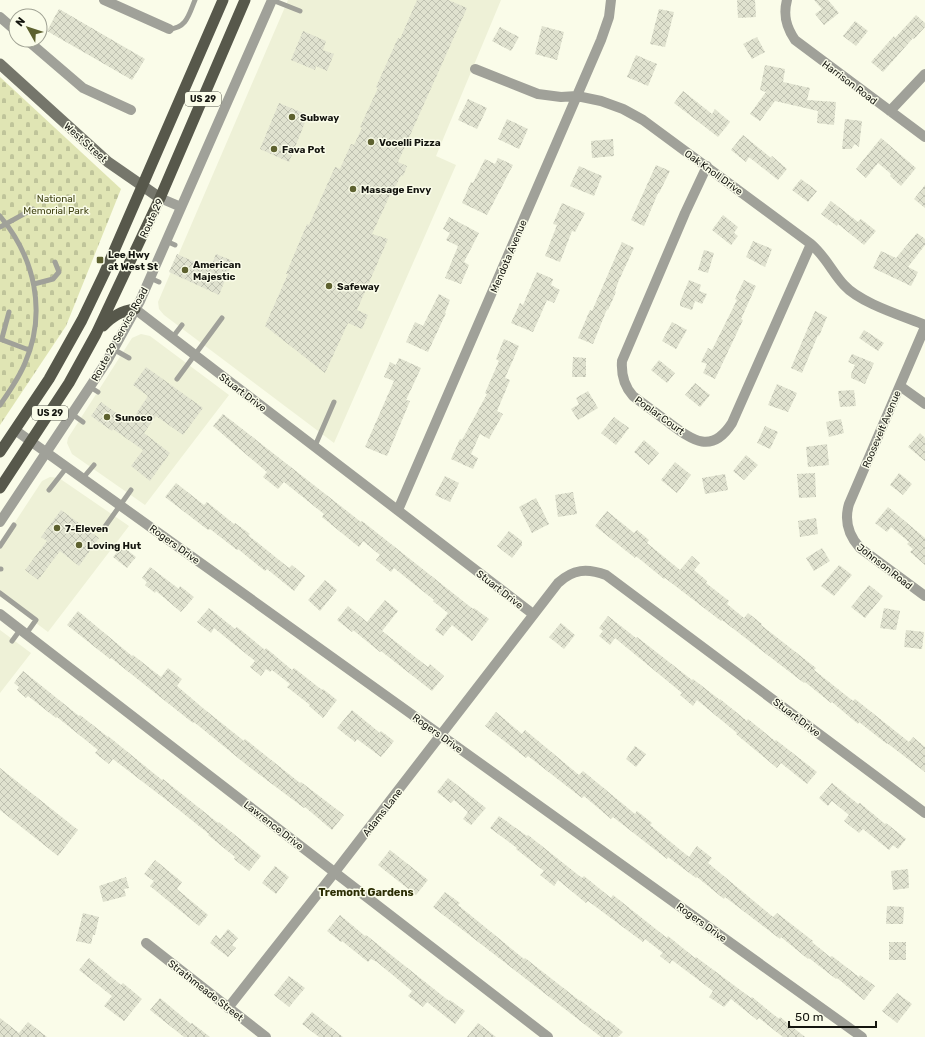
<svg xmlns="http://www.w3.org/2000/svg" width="925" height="1037" font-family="Rubik,sans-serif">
	<defs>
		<pattern id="cemetery-stones" width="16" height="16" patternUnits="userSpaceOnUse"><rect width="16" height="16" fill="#e0e5b4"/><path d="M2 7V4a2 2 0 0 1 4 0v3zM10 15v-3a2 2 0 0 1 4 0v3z" fill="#bfc49a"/></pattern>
		<pattern id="building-cross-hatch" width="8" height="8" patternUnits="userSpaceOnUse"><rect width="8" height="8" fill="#e0e2cf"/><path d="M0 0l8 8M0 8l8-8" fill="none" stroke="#bfc1b1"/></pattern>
	</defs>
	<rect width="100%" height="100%" fill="#fafce9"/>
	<path fill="#eef1d7" d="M288,0H501L436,156L456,165L334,443L164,315L159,309L158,302Z
		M141,334L150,336L229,395L145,505L72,454L67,443L68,438L132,338Z
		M50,477L59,478L129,526L48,632L0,596V545L42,481Z
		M0,630L31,653L0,693Z"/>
	<path fill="url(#cemetery-stones)" d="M0,77L121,189L66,326L0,425Z"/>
	<path fill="url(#building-cross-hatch)" d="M417,0H448L467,8L398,162L407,166L403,176L401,175L391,196L390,195L372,234L388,239L357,310L368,315L362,329L348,323L325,373L265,326L288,274H286L307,224L309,225L335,167L340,169L351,144L354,145L362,128L360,127L378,88L376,87L398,38L400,39Z
		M737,0H755L756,17L738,18Z
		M814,0H828L839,13L824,25L815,14L822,9Z
		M59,9L145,59L132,80L47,31Z
		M659,9L674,12L665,47L650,44Z
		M916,15L925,23V27L914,39L913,38L883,72L871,62L894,36L895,38Z
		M855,21L868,31L856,46L843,36Z
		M542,26L564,32L557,60L535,54Z
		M500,27L519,37L511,51L492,41Z
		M303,31L326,41L323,50L334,54L327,71L316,66L315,70L291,60Z
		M757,37L765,52L752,59L743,44Z
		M636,55L657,64L648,86L627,77Z
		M765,65L785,69L783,82L810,88L807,100L836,102L834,125L817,123L818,111L775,101L760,121L750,114L766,92L760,90Z
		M683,91L712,114L715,109L730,122L718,137L674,103Z
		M468,99L487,108L477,129L458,120Z
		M279,103L308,115L289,162L260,149Z
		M507,119L528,129L519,149L498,139Z
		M845,119L862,121L859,147L855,144L851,149H842Z
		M743,135L771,158L772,156L787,169L778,180L749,157L746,162L731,150Z
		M881,138L916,168L901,186L890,176L891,174L878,163L866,178L856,169Z
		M613,139L614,156L592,158L591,141Z
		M498,158L513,165L487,215L462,203L471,182L473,183L485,159L495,164Z
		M656,165L670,171L659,193H658L644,226L631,220Z
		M579,166L602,176L594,196L570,186Z
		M801,179L817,191L808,202L792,190Z
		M925,185V208L914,199Z
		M831,201L858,222L861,219L876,231L864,245L838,224L837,226L821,214Z
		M562,203L585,213L575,232L572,231L560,262L545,256L557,225L553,224Z
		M723,215L738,227L734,233L738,236L731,245L712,230Z
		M449,217L479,233L464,262L469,265L461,284L445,278L458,246L446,240L450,233L443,229Z
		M917,233L925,239V245L908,267L918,272L911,286L873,268L881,251L896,258Z
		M753,241L772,249L765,267L746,257Z
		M622,242L634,248L619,280L615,291L616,292L608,310L607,309L593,344L578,338L590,310L592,311Z
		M704,250L714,253L708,273L698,270Z
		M177,254L210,269L216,254L233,261L219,295L169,272Z
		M537,272L553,279L551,285L560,290L554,303L547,300L533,332L511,323L520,303L523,305Z
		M689,280L701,285L699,291L707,294L702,304L695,301L692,310L680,306V302Z
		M744,280L756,286L741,319L743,320L715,379L703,373L707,364L701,362L708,348L712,350L737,300L735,299Z
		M439,294L450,300L445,313H446L428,352L406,342L415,322L423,326Z
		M815,311L827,317L819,336L818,335L802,373L791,368Z
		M672,322L687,330L676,349L662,341Z
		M864,330L884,343L878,351L859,338Z
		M504,339L519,346L505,378L510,380L497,411L503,414L489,439L480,434L471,454L478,458L473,469L451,459L460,439L462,440L487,394L485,393L499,361L496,359Z
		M852,354L874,363L865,384L851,378V374L855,365L848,362Z
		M573,357L586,358V377H572Z
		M399,358L421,368L406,400L410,401L387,456L365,447L394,381L384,377L390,362L396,365Z
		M659,360L675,373L667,383L651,370Z
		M146,367L203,408L183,435L156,416L144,433L170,453L150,481L131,466L143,450L113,429L112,431L91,416L101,402L130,423L148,396L133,385Z
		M695,383L710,395L700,407L685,395Z
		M777,384L797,393L788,412L768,405Z
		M854,390L856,406L840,407L838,391Z
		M588,391L598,408L578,420L571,409L579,404L576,398Z
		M223,414L361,522L362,521L473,609L474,608L489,619L472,641L452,625L443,636L435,630L448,613L433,601L434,600L394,568L391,572L376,560L380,555L363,541L359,547L322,517L324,514L284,482L278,489L263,477L267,472L213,426Z
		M614,417L629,428L616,445L601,433Z
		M841,419L844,433L829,437L826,422Z
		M765,426L778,432L770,449L757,443Z
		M920,433L925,438V461L908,447Z
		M644,440L659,453L649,465L634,452Z
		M827,444L829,465L808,467L806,447Z
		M746,455L758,465L744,480L733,471Z
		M675,462L691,475L677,493L661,480Z
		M815,473L816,497L799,498L797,474Z
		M899,473L912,484L903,495L890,485Z
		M725,474L728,490L705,494L702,478Z
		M445,476L459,483L450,502L435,495Z
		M176,483L204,505L207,502L234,524L235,523L250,534L248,535L289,568L292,565L305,576L294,591L267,569L265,571L238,549L237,550L210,529L208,530L165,497Z
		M573,492L577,514L558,517L555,495Z
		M536,498L549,524L532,533L519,507Z
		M888,507L925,538V565L910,552L913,549L907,544L909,542L891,527L887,532L875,523Z
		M61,510L99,538L79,566L60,551L38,580L25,570L47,541L41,537Z
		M607,511L634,533L637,530L649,540L647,543L680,570L692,556L700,563L694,570L707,581L706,583L729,601L727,604L744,618L748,613L762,624L761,625L816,668L814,670L853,701L855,699L909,742L913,737L925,747V772L887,743V744L859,722L858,724L832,702L831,703L805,682L804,683L722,620L721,621L665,578L664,579L636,556L635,558L595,526Z
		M816,518L818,534L800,537L798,521Z
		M509,531L522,541V545L512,558L497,546Z
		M122,546L136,557L127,568L113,557Z
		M822,548L830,561L814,571L806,558Z
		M839,565L852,575L834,596L821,586Z
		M150,567L179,589L180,586L194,597L181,612L156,591L155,593L145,585L147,582L142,578Z
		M325,580L337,590L320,611L308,600Z
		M869,585L883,596L865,618L851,607Z
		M385,600L398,611L382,631L428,667L430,664L444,676L432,691L381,651L380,652L353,630L352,632L337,620L348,606L367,622Z
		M209,608L235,629L237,627L265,650L266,648L292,670L294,668L322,690L323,689L337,700L323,718L309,706L310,705L287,687L290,684L272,670L270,672L266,669L261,676L250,667L255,661L214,628L211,633L197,622Z
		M884,608L900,611L896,630L880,628Z
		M78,611L132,656L133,655L161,677L168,668L182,679L177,686L204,709L244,741L245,739L300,783L301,782L344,815L332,830L305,807L304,808L248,766L194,722L193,723L111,658L110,659L67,625Z
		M608,616L636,638L637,637L692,680L693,679L720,700V699L747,721L748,719L775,741L776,740L817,772L807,784L781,763L777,768L736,734L737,733L697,700L693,706L680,695L682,693L615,638L610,645L599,636L603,631L599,628Z
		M561,623L575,635L564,649L549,637Z
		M906,630L924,632L922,649L904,647Z
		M23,671L79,716L80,715L108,737V736L162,780L163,779L218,823L219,822L261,856L249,871L234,859L235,857L208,835L209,834L169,802L113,759L109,764L95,753L98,750L57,717L56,718L28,696L26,698L17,690L19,687L14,683Z
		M352,710L380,733L381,731L394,741L381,757L357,739L355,742L337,728Z
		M496,712L522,734L525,730L579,775L583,771L635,814L637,811L652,823L650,825L689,857L697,846L712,858L708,863L773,917L777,913L813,941L812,942L830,957L832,956L859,977L860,975L875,986L864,1000L837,978L836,979L809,958L808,959L781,937L780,939L725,897L724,899L697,877L696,878L668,857L667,859L613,817L611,819L584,796L582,798L528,756L526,758L485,726Z
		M635,746L646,754L636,767L626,759Z
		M0,768L78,830L58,856L0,810Z
		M448,778L486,808L471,825L463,819L468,812L454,800L451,803L437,792Z
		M832,783L858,804L860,803L885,824L886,823L906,839L898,849L893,845L889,850L863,829L859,833L844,821L849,815L832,801L828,806L819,798Z
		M499,816L527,836L528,835L582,878L584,876L611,898L613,895L667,938L668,936L695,958L696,957L751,998L752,997L779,1019L780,1017L805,1037H783L759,1018L757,1020L731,999L724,1007L709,997L713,991L672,960L670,964L660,956L663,953L645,939L643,942L588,901L586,903L558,880L554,886L540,875L544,871L516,849L517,848L490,828Z
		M390,850L428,880L416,895L378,865Z
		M155,860L182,882L177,889L208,915L199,926L150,886L154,881L144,874Z
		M275,866L289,877L276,894L262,883Z
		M908,869L909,888L893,890L891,871Z
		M126,877L129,888L124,889L126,896L103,902L99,886Z
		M445,892L460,903L458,905L524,959L525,958L580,1001V1000L607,1021L608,1020L623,1032L618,1037H601L433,907Z
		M887,906L904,907L903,924H886Z
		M83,913L99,917L95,935H93L91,944L76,941Z
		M340,915L365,936L366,935L449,1001L450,1000L465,1011L455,1024L427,1002L423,1007L408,996L412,991L377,962L371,959L368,962L342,941L341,942L327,931Z
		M228,929L238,938L232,945L236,948L228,957L210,943L216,935L220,939Z
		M889,942H906V960H889Z
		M89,958L121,985L123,983L142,999L124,1021L104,1006L112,996L79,970Z
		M289,976L305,988L289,1007L274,995Z
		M897,993L912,1004L897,1023L882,1011Z
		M160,998L191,1024L192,1023L210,1037H184L150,1010Z
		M312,1012L343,1037H319L302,1024Z
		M0,1018L19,1033L28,1022L47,1037H0Z
		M478,1023L496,1037H467Z"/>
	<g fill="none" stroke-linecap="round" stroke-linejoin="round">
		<path stroke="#a0a199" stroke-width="5" d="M272,0L300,11
			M169,29C187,28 189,14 195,0
			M0,216C35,258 47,312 25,363C19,378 9,392 0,405
			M0,227L33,209
			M166,241L175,245
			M150,278L159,282
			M34,284L53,279L59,272L55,262
			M2,338L9,312
			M172,338L182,325
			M0,339L29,350
			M113,349L129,358
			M177,379L222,318
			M90,387L98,392
			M72,414L83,422
			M315,446L334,402
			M83,478L94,465
			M49,490L67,467
			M104,528L131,490
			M0,546L14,525
			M0,569H1
			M0,593L36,620L26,634
			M12,641L20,630"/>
		<path stroke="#a0a199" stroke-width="10" d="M104,0L169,29
			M787,0C783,15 786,27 795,40L925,137
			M0,17L16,31
			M27,40L83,88L131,110
			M475,69L538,94L561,97L577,96L601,101L623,109L643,120L811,244C826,257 832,272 844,285C860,303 903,316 925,325
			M890,111L925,74
			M707,166L685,213L622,361C621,375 624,386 633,396C645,405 656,413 668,422C691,439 711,456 732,423L811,244
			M160,198L181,207
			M135,309L533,614
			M925,327L849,504C844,521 848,535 860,548L925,596
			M900,386L925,404
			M15,430L862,1037
			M398,510L601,40L609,17L611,0
			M0,522L107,361L140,301L272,0
			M0,614L548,1037
			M146,943L266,1037
			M228,1008L335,872L558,583C573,569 587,568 606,575L925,813"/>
		<path stroke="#75766b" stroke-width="11" d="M0,64L108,162L160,198"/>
		<path stroke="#57584b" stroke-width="11" d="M103,326C113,316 121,311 135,309
			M0,452L49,379L82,320L104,274L223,0
			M0,488L69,383L96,334L160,198L245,0"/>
	</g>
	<g fill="#5d612f" stroke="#fafce9" stroke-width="1.5">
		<circle cx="292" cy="117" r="4"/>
		<circle cx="371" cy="142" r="4"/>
		<circle cx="274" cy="149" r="4"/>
		<circle cx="353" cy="189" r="4"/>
		<rect x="96" y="256" width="8" height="8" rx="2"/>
		<circle cx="185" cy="270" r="4"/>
		<circle cx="329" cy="286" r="4"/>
		<circle cx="107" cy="417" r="4"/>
		<circle cx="57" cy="528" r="4"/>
		<circle cx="79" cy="545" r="4"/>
	</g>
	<g text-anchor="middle" stroke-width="3" stroke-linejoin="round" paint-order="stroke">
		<g fill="#fafce9" stroke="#595a50" stroke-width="1">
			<rect x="185" y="92" width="36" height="14" rx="3"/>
			<rect x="32" y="406" width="36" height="14" rx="3"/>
		</g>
		<g font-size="9" font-weight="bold" fill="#14150f">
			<text x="203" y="102">US 29</text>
			<text x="50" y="416">US 29</text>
		</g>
		<g font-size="10" fill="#14150f" stroke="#fafce9">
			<text transform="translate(850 82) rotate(37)" y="4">Harrison Road</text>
			<text transform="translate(86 142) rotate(42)" y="4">West Street</text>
			<text transform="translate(714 172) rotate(36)" y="4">Oak Knoll Drive</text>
			<text transform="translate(151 218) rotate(-65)" y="4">Route 29</text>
			<text transform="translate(508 256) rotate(-67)" y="4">Mendota Avenue</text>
			<text transform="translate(119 334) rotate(-61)" y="4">Route 29 Service Road</text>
			<text transform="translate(243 392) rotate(37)" y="4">Stuart Drive</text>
			<text transform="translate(660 415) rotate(36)" y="4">Poplar Court</text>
			<text transform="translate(881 429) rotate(-67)" y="4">Roosevelt Avenue</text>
			<text transform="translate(175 544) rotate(36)" y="4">Rogers Drive</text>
			<text transform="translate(885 566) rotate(38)" y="4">Johnson Road</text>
			<text transform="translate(500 589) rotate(38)" y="4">Stuart Drive</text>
			<text transform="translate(797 717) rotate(37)" y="4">Stuart Drive</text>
			<text transform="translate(438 733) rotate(36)" y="4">Rogers Drive</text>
			<text transform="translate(382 812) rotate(-52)" y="4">Adams Lane</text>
			<text transform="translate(274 825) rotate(38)" y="4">Lawrence Drive</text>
			<text transform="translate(702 922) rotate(36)" y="4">Rogers Drive</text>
			<text transform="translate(206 990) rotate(38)" y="4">Strathmeade Street</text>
		</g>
		<g font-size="10" font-weight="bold" fill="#14150f" stroke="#fafce9" text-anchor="start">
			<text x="300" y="121">Subway</text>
			<text x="379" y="146">Vocelli Pizza</text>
			<text x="282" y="153">Fava Pot</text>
			<text x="361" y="193">Massage Envy</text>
			<text x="108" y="258">Lee Hwy<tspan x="108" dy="12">at West St</tspan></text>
			<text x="193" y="268">American<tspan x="193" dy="12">Majestic</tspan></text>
			<text x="337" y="290">Safeway</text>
			<text x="115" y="421">Sunoco</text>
			<text x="65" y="532">7-Eleven</text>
			<text x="87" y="549">Loving Hut</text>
		</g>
		<g font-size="10" fill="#434617" stroke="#fafce9">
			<text x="56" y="202">National<tspan x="56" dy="12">Memorial Park</tspan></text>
		</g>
		<g font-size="11" font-weight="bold" fill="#2b2d03" stroke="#fafce9">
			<text x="366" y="896">Tremont Gardens</text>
		</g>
	</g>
	<g transform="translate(28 28) rotate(309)"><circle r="19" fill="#fafce9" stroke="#9ea092"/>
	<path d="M0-3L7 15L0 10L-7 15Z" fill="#5d612f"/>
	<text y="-6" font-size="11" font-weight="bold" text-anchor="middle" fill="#14150f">N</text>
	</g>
	<path d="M789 1021v6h87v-6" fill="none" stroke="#14150f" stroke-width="2"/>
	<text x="795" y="1021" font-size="12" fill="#14150f" stroke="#fafce9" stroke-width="3" paint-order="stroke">50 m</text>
</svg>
